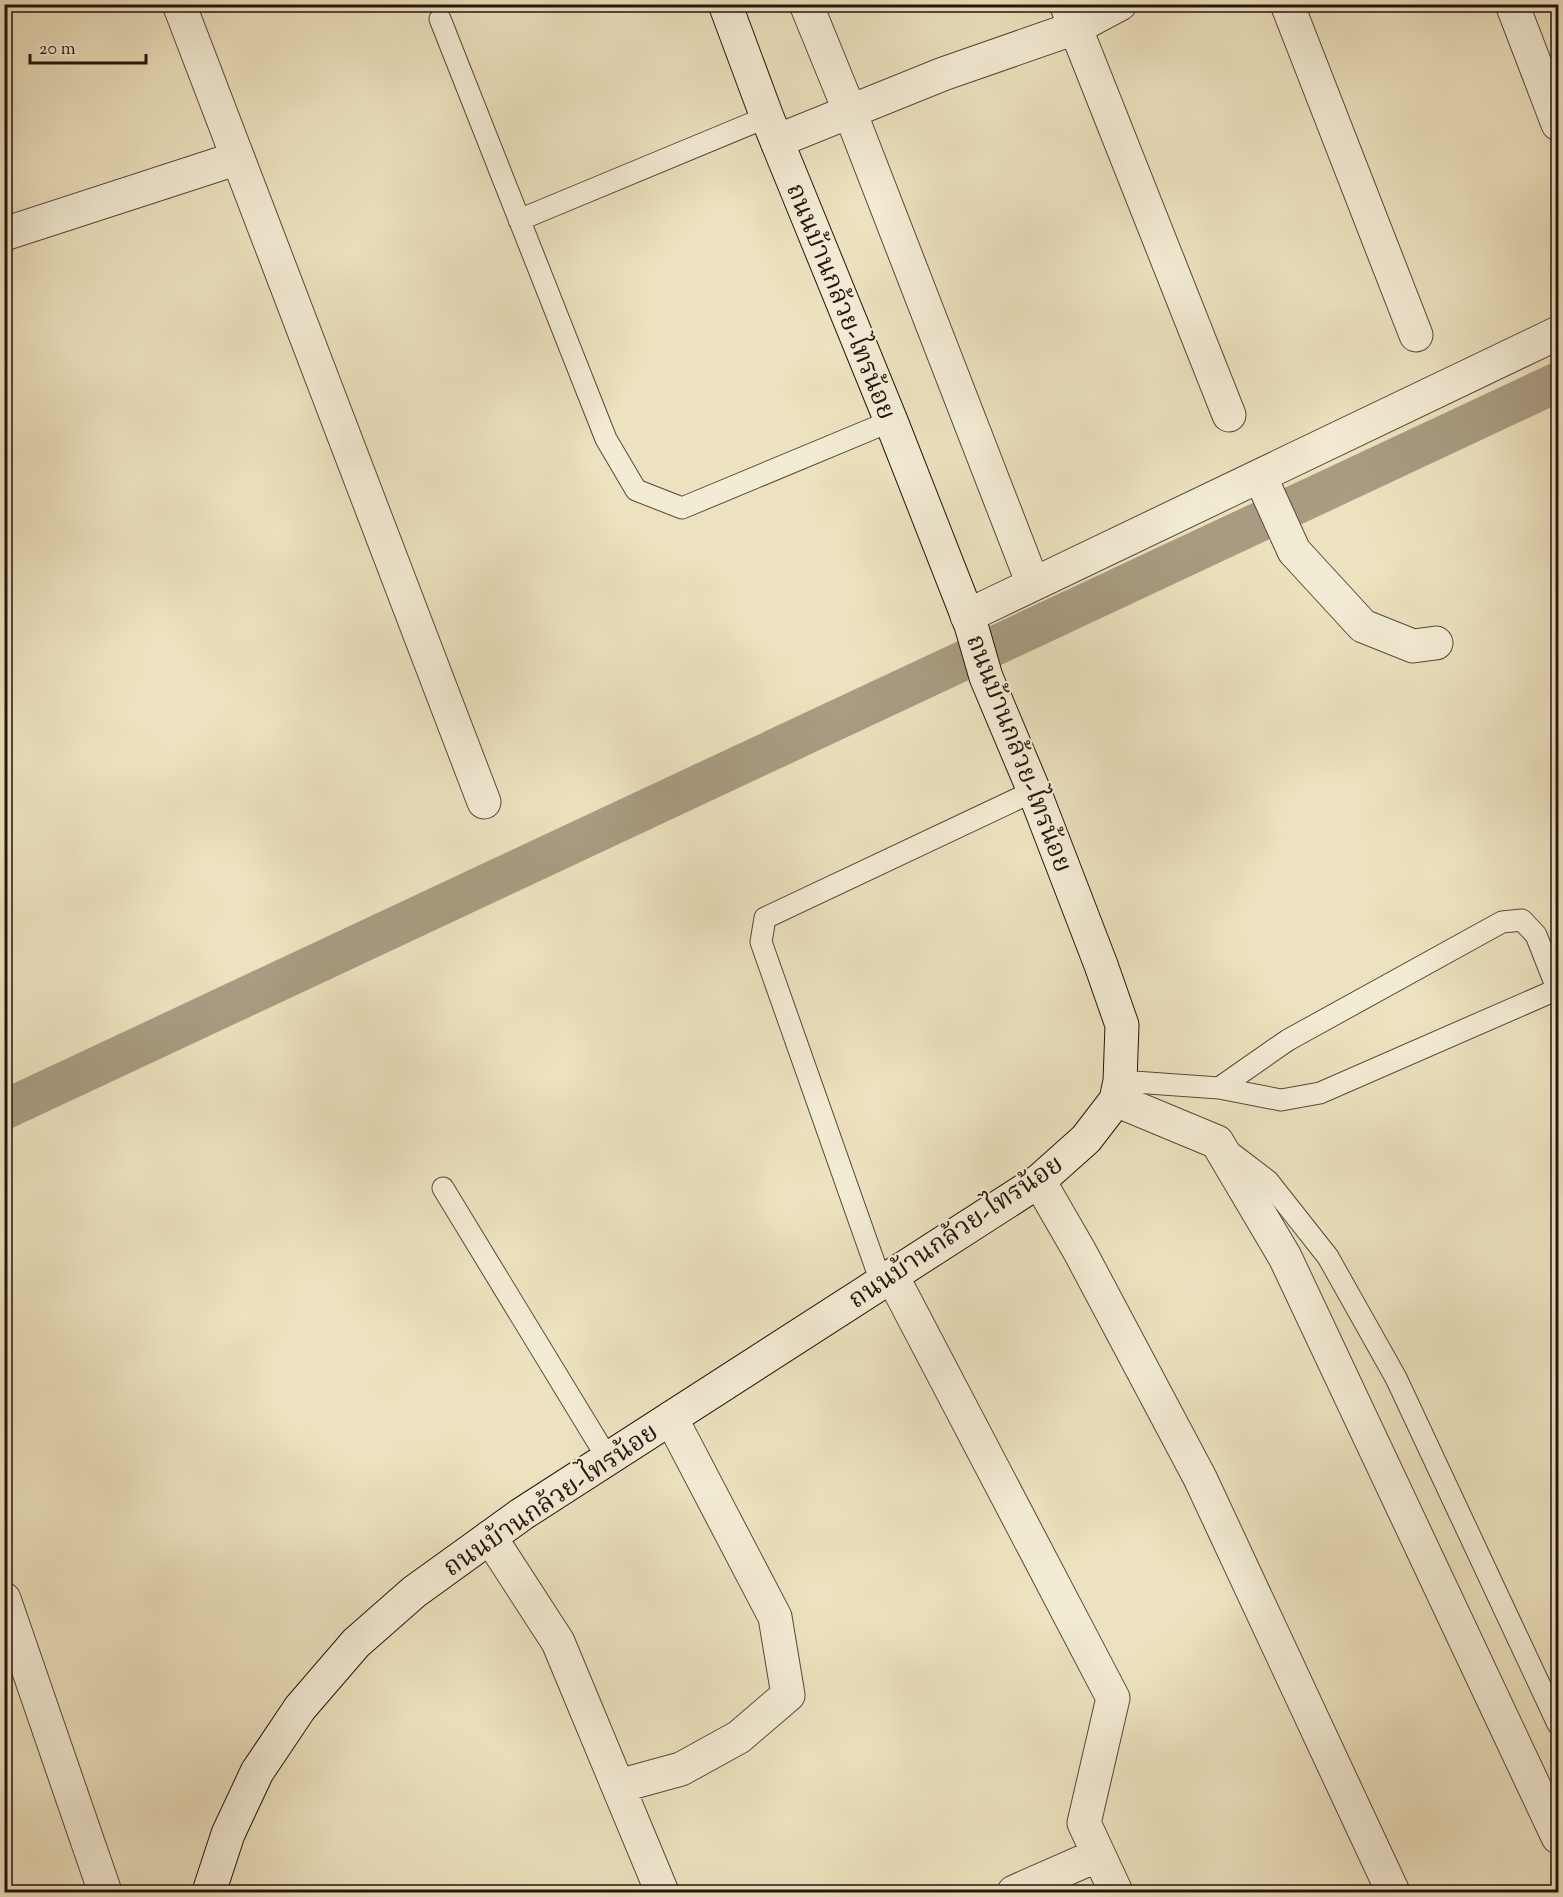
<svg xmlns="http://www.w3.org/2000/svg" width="1563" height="1897" font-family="'Sorts Mill Goudy','Noto Serif Thai',serif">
	<rect width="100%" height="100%" fill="#ede2bf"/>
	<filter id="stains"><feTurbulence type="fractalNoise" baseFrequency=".00333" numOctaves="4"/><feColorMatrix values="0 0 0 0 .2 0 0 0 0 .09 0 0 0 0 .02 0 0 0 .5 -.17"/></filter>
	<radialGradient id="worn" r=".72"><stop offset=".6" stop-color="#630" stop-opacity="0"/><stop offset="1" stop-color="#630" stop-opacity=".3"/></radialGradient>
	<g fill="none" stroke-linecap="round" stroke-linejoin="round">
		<path stroke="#a99c82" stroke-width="40" d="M4,1110L1558,382"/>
		<g stroke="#57483a" stroke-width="23">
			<path id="lane" d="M440,19L606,439L636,490L682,508L891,421
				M519,220L767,117
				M1120,1081L1219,1088L1281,1100L1320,1093L1558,989
				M1219,1088L1288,1040L1502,922L1522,920L1536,935L1558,991
				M1230,1152L1268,1181L1328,1257L1396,1378L1558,1724
				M443,1188L608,1459
				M881,1282L761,942L765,918L1034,791"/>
		</g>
		<g stroke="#57483a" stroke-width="35">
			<path id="street" d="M179,4L484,802
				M806,4L850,112L1033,584
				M1066,4L1229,415
				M1287,4L1416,335
				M1512,4L1558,124
				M777,141L943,74L1075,28L1120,4
				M4,234L238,158
				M1260,476L1294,551L1363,626L1413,646L1436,643
				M967,616L1558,333
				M1116,1100L1217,1142L1285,1257L1558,1837
				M1039,1181L1080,1252L1200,1478L1393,1892
				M892,1276L1113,1698L1084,1823L1116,1892
				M490,1537L558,1642L662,1892
				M4,1599L105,1892
				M619,1786L681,1769L739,1737L788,1695L775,1617L671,1418
				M1014,1892L1098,1855"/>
		</g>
		<g stroke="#25140d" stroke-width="35">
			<path id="secondary" d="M209,1892L228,1834L257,1772L300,1708L356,1643L414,1592L522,1514L1039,1181L1086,1139L1116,1100L1120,1081L1122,1025L1101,965L1034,791L986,677L971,625L891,421L767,117L725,4"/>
		</g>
		<use href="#lane" stroke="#f3ecd5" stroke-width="21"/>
		<use href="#street" stroke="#f3ecd5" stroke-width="33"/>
		<use href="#secondary" stroke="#f3ecd5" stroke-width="33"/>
	</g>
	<g text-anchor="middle" stroke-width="4.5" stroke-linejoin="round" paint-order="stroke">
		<g font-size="26" fill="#25140d" stroke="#f3ecd5">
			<text transform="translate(842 301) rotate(68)" y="9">ถนนบ้านกล้วย-ไทรน้อย</text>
			<text transform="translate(1020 753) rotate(69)" y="9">ถนนบ้านกล้วย-ไทรน้อย</text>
			<text transform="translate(955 1231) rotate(-34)" y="9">ถนนบ้านกล้วย-ไทรน้อย</text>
			<text transform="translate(550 1499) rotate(-34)" y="9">ถนนบ้านกล้วย-ไทรน้อย</text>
		</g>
	</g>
	<rect width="1563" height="1897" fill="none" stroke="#ede2bf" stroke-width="24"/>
	<rect x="6" y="6" width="1551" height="1885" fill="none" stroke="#25140d" stroke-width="3"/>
	<rect x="12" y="12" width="1539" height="1873" fill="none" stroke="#25140d" stroke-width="1.5"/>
	<path d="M30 54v9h116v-9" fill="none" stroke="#25140d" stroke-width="3"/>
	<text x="39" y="54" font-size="18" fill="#25140d" stroke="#f3ecd5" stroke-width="4.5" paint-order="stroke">20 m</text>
	<rect width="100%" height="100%" filter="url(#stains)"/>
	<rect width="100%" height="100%" fill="url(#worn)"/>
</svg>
